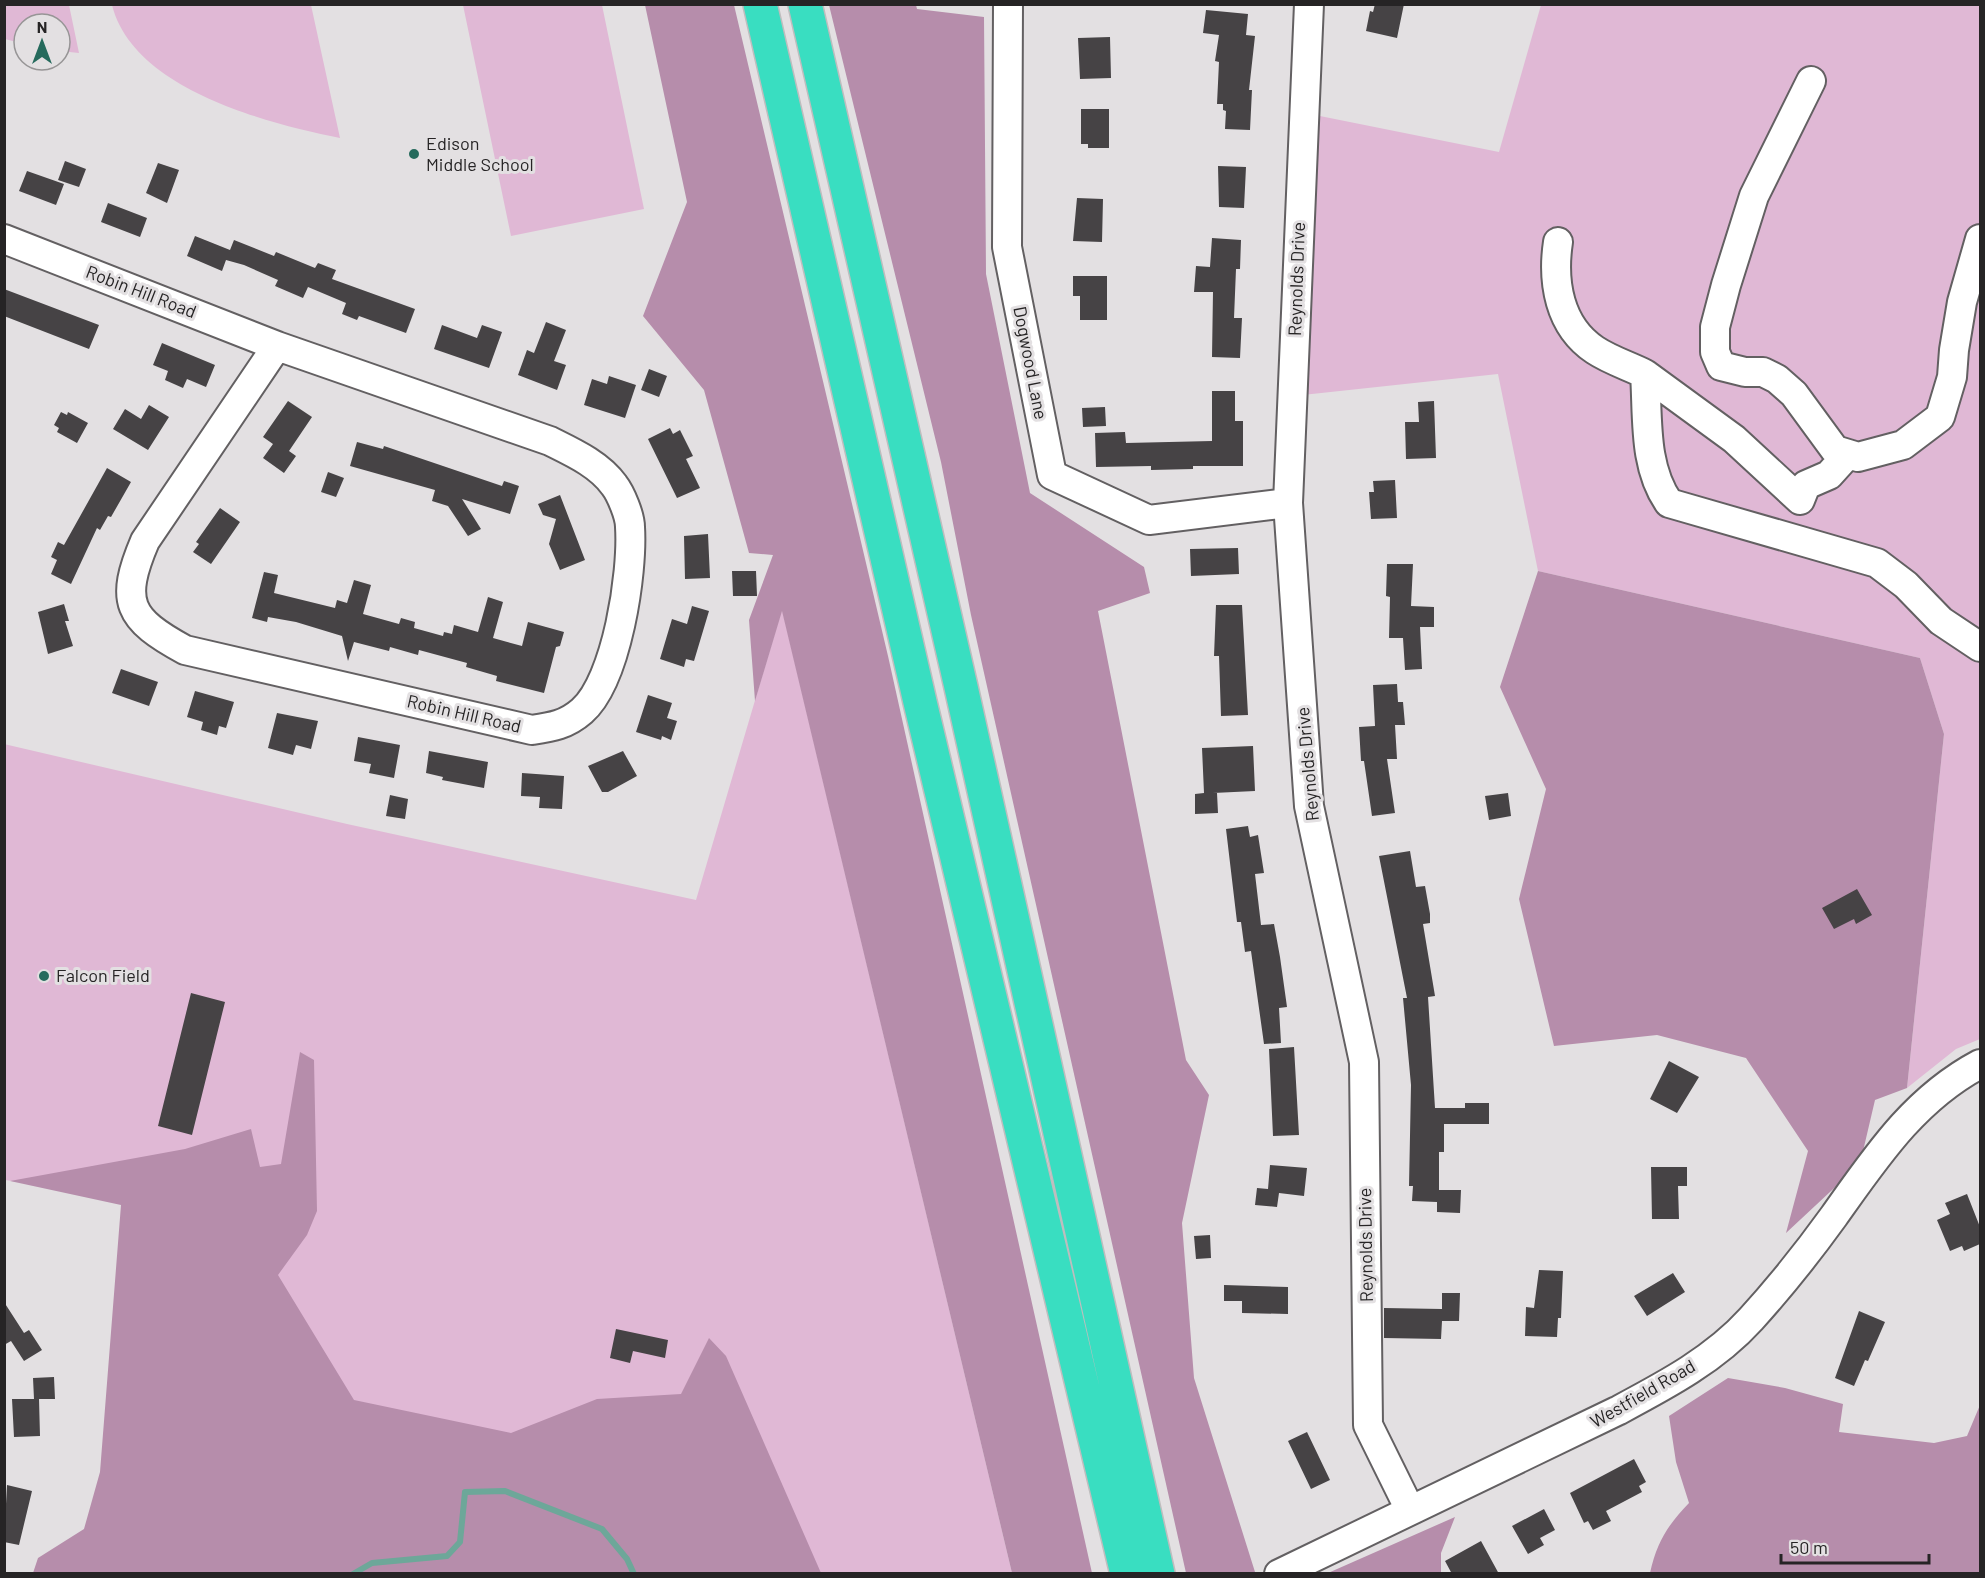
<svg xmlns="http://www.w3.org/2000/svg" width="1985" height="1578" font-family="Barlow,sans-serif">
	<rect width="100%" height="100%" fill="#e3e0e2"/>
	<path fill="#e0b8d5" d="M4,5H69L79,53L60,51V24H24V44L5,39Z
		M112,5H311L340,138C266,123 133,89 112,5Z
		M463,5H602L644,209L511,236Z
		M1541,5H1980V1039L1956,1049L1907,1088L1944,734L1920,658L1538,571L1498,374L1284,397L1300,112L1499,152Z
		M782,609L1012,1573H93L250,1217L5,1180L4,744L347,824L696,900Z"/>
	<path fill="#b68dab" d="M645,5H734L888,656L1092,1573H1012L782,611L755,701L749,620L773,555L749,553L704,390L643,316L687,202Z
		M829,5H916L917,9L984,17L986,274L1030,493L1144,567L1150,593L1098,611L1186,1060L1209,1095L1182,1223L1194,1378L1255,1572L1251,1573H1186L971,615L941,462Z
		M1538,571L1920,658L1944,734L1907,1088L1875,1100L1860,1164L1786,1233L1808,1151L1746,1058L1657,1035L1554,1046L1519,899L1546,789L1500,687Z
		M300,1052L314,1060L317,1211L307,1235L278,1275L354,1400L511,1433L597,1399L681,1394L709,1338L726,1356L821,1573H33L38,1558L84,1529L100,1472L121,1205L10,1181L185,1149L251,1129L260,1167L281,1164Z
		M1728,1378L1785,1388L1843,1404L1839,1432L1934,1443L1967,1436L1980,1405V1573H1650C1657,1542 1667,1526 1689,1503L1676,1462L1669,1416Z
		M1455,1517L1441,1553V1573H1328Z"/>
	<g fill="none" stroke-linecap="round" stroke-linejoin="round">
		<path stroke="#6da799" stroke-width="6" d="M353,1574L372,1563L447,1556L460,1542L465,1492L505,1491L602,1529L627,1559L634,1574"/>
	</g>
	<path fill="#464345" d="M1375,4H1404L1397,38L1366,31L1370,11L1373,12Z
		M1206,10L1248,14L1246,35L1255,36L1249,90H1252L1250,130L1225,129L1226,111L1223,110V104H1217L1219,62L1215,61L1219,35L1203,33Z
		M1110,37L1111,78L1080,79L1078,38Z
		M1081,109H1109V148H1088V144H1081Z
		M65,161L86,169L79,187L58,180Z
		M158,163L179,170L167,203L146,193Z
		M1218,166L1246,167L1244,208L1219,207Z
		M27,171L64,184L56,205L19,191Z
		M1077,198L1103,199L1102,242L1073,241Z
		M108,203L147,218L140,237L101,222Z
		M195,236L230,250L234,240L274,256L276,252L315,268L318,263L336,270L332,279L415,309L406,333L359,316L357,320L342,314L346,303L308,287L303,298L275,286L278,280L244,265L226,260L222,271L187,256Z
		M1212,238L1241,240L1240,269H1236L1234,318H1242L1240,358L1212,357L1213,292H1194L1196,266L1210,267Z
		M1073,276H1107V320H1080V296H1073Z
		M4,289L99,325L89,349L4,316Z
		M546,322L566,330L554,361L566,365L557,390L518,375L527,350L534,353Z
		M442,325L477,338L482,325L502,332L489,368L434,349Z
		M162,343L215,365L206,387L187,379L183,388L165,380L168,371L153,365Z
		M649,369L667,376L659,397L641,390Z
		M609,376L636,385L625,418L584,405L592,379L607,384Z
		M1212,391H1235V421H1243V466H1193V469L1151,470V466L1096,467L1095,433L1125,432L1126,443L1212,441Z
		M288,401L312,417L289,451L296,456L284,473L263,458L273,444L263,437Z
		M1434,401L1436,458L1406,459L1405,422H1419L1418,402Z
		M149,405L169,417L148,450L113,429L125,409L141,419Z
		M1105,407L1106,426L1083,427L1082,408Z
		M61,412L67,415L68,412L88,423L77,443L57,432L59,428L54,425Z
		M670,428L673,434L680,430L693,456L686,459L700,488L677,498L648,439Z
		M357,442L383,449L384,446L502,486L504,481L519,486L510,514L462,499L481,529L468,536L448,506L432,501L435,490L350,466Z
		M107,468L131,482L111,517L108,516L100,530L97,528L71,584L51,574L57,560L51,557L58,542L64,545Z
		M328,472L344,478L336,497L321,492Z
		M1395,480L1397,518L1371,519L1369,492H1374L1373,481Z
		M560,495L585,560L560,570L549,544L556,519L543,515L538,504Z
		M220,508L240,522L211,564L193,552L199,544L196,542Z
		M708,534L710,578L685,579L684,536Z
		M1238,548L1239,574L1191,576L1190,549Z
		M1387,564H1413L1411,606L1434,607V627H1420L1422,669L1405,670L1403,638H1389L1390,597L1386,596Z
		M732,571H756L757,596H733Z
		M264,572L278,575L274,593L335,608L337,600L347,603L354,580L371,585L363,614L399,624L401,618L415,622L414,628L443,636L444,632L452,634L454,625L478,632L488,597L503,602L493,638L522,646L528,622L564,632L560,646L556,647L544,693L496,681L497,676L466,667L467,663L419,650L418,655L390,647L389,651L354,642L348,661L342,636L296,622L268,617L267,622L252,618Z
		M64,604L69,621H65L73,646L48,654L38,612Z
		M1216,605H1242L1248,715L1221,716L1219,656H1214Z
		M692,606L709,611L694,661L686,659L684,667L660,659L672,619L687,624Z
		M121,669L158,682L149,706L112,693Z
		M1397,684L1398,702H1403L1405,725H1395L1397,759H1387L1395,813L1372,816L1364,761H1361L1359,727L1375,726L1373,685Z
		M195,691L234,702L226,728L219,726L217,735L201,730L203,722L187,717Z
		M648,695L672,703L667,718L677,721L671,740L662,736L661,740L636,732Z
		M277,713L318,721L311,749L296,745L293,755L268,748Z
		M358,737L400,745L394,778L369,773L371,764L354,761Z
		M1253,746L1255,791L1213,793H1217L1218,813L1195,814V794L1204,793L1202,748Z
		M429,751L488,762L484,788L442,780L443,777L426,773Z
		M623,751L637,776L608,792H602L588,766Z
		M522,773L564,776L562,809L539,808L540,797L521,796Z
		M1508,793L1511,816L1489,820L1485,796Z
		M390,795L408,799L405,819L386,816Z
		M1248,826L1250,837L1258,835L1264,873L1255,874L1261,925L1274,924L1280,957L1287,1007L1279,1008L1281,1043L1264,1044L1251,951L1245,952L1241,922H1237L1226,829Z
		M1410,851L1416,887L1425,886L1430,914V923L1423,924L1435,996L1428,997L1435,1108H1465V1103H1489V1124H1444V1152H1439V1190H1461L1460,1213L1437,1212V1202L1412,1201L1413,1186H1409L1411,1085L1403,998H1407L1379,856Z
		M1857,889L1872,915L1856,924L1854,919L1834,929L1822,908Z
		M191,993L225,1002L192,1135L158,1126Z
		M1294,1047L1299,1135L1273,1136L1269,1049Z
		M1669,1061L1699,1077L1677,1113L1650,1099Z
		M1270,1165L1307,1168L1304,1196L1279,1193L1277,1207L1255,1205L1257,1188L1268,1189Z
		M1651,1167H1687V1186H1678L1679,1219H1652Z
		M1967,1194L1980,1227V1244L1964,1251L1962,1246L1950,1251L1937,1220L1950,1214L1945,1203Z
		M1210,1235L1211,1258L1196,1259L1194,1236Z
		M1539,1270L1563,1271L1561,1318H1558L1557,1337L1525,1336L1526,1307L1534,1308Z
		M1673,1273L1685,1292L1647,1316L1634,1296Z
		M1224,1285L1288,1287V1314L1242,1313V1301H1224Z
		M1442,1293H1460L1459,1321H1442L1441,1339L1384,1338V1308L1442,1309Z
		M4,1302L24,1333L29,1330L42,1350L24,1361L11,1341L4,1345Z
		M1859,1311L1885,1322L1868,1361L1865,1360L1854,1386L1835,1378Z
		M616,1329L668,1340L665,1358L633,1351L630,1363L610,1358Z
		M54,1377L55,1399H39L40,1436L14,1437L12,1399H34L33,1378Z
		M1307,1432L1330,1480L1311,1489L1288,1441Z
		M1634,1459L1646,1482L1639,1486L1642,1492L1606,1511L1611,1521L1593,1530L1588,1521L1584,1523L1570,1493Z
		M7,1485L32,1491L19,1545L4,1542Z
		M1544,1509L1555,1530L1540,1538L1544,1545L1528,1554L1512,1526Z
		M1481,1541L1499,1574H1452L1445,1561Z"/>
	<g fill="none" stroke-linecap="round" stroke-linejoin="round">
		<g stroke="#636062" stroke-width="32">
			<path id="minor" d="M1008,4L1007,247L1052,475L1149,520L1288,503
				M1309,4L1288,503L1309,806L1364,1062L1368,1425L1410,1510
				M1811,81L1754,196L1726,285L1715,327V352L1721,366L1745,372H1763L1777,379L1794,394L1835,450L1858,457L1903,445L1940,417L1952,377L1954,350L1962,302L1980,239
				M4,239L277,346
				M1558,242C1552,282 1559,326 1595,350C1610,360 1629,366 1645,374C1648,417 1643,466 1669,503L1877,563L1906,585L1941,621L1980,647
				M277,346L550,441C572,452 599,464 614,485C621,494 630,516 630,527C633,573 617,680 582,711C566,725 552,727 532,730L185,650C128,619 119,602 145,541Z
				M1645,374L1734,439L1800,500L1806,485L1829,475L1848,454
				M1279,1574L1617,1411C1664,1386 1714,1360 1751,1319C1781,1286 1808,1252 1834,1216C1876,1157 1914,1099 1980,1064"/>
		</g>
		<g stroke="#bebdbe" stroke-width="36">
			<path id="highway" d="M760,4L920,702L1127,1574
				M805,4L961,687L1158,1574"/>
		</g>
		<use href="#minor" stroke="#fff" stroke-width="28"/>
		<use href="#highway" stroke="#39dec1" stroke-width="33"/>
	</g>
	<g fill="#256a5c" stroke="#e3e0e2" stroke-width="2">
		<circle cx="414" cy="154" r="6"/>
		<circle cx="44" cy="976" r="6"/>
	</g>
	<g text-anchor="middle" stroke-width="6" stroke-linejoin="round" paint-order="stroke">
		<g font-size="18" fill="#262425" stroke="#e3e0e2" text-anchor="start">
			<text x="426" y="150">Edison<tspan x="426" dy="21">Middle School</tspan></text>
			<text x="56" y="982">Falcon Field</text>
		</g>
		<g font-size="18" fill="#262425" stroke="#e3e0e2">
			<text transform="translate(1297 279) rotate(-88)" y="6">Reynolds Drive</text>
			<text transform="translate(141 292) rotate(21)" y="6">Robin Hill Road</text>
			<text transform="translate(1030 363) rotate(79)" y="6">Dogwood Lane</text>
			<text transform="translate(464 714) rotate(13)" y="6">Robin Hill Road</text>
			<text transform="translate(1308 764) rotate(-95)" y="6">Reynolds Drive</text>
			<text transform="translate(1366 1245) rotate(-91)" y="6">Reynolds Drive</text>
			<text transform="translate(1643 1394) rotate(-30)" y="6">Westfield Road</text>
		</g>
	</g>
	<rect width="1985" height="1578" fill="none" stroke="#262425" stroke-width="12"/>
	<g transform="translate(42 42)"><circle r="28" fill="#e3e0e2" stroke="#979596" stroke-width="1.5"/>
	<path d="M0-4.5L10 22L0 15L-10 22Z" fill="#256a5c"/>
	<text y="-9" font-size="16" font-weight="bold" text-anchor="middle" fill="#262425">N</text>
	</g>
	<path d="M1781 1554v9h148v-9" fill="none" stroke="#262425" stroke-width="3"/>
	<text x="1790" y="1554" font-size="18" fill="#262425" stroke="#e3e0e2" stroke-width="4.5" paint-order="stroke">50 m</text>
</svg>
